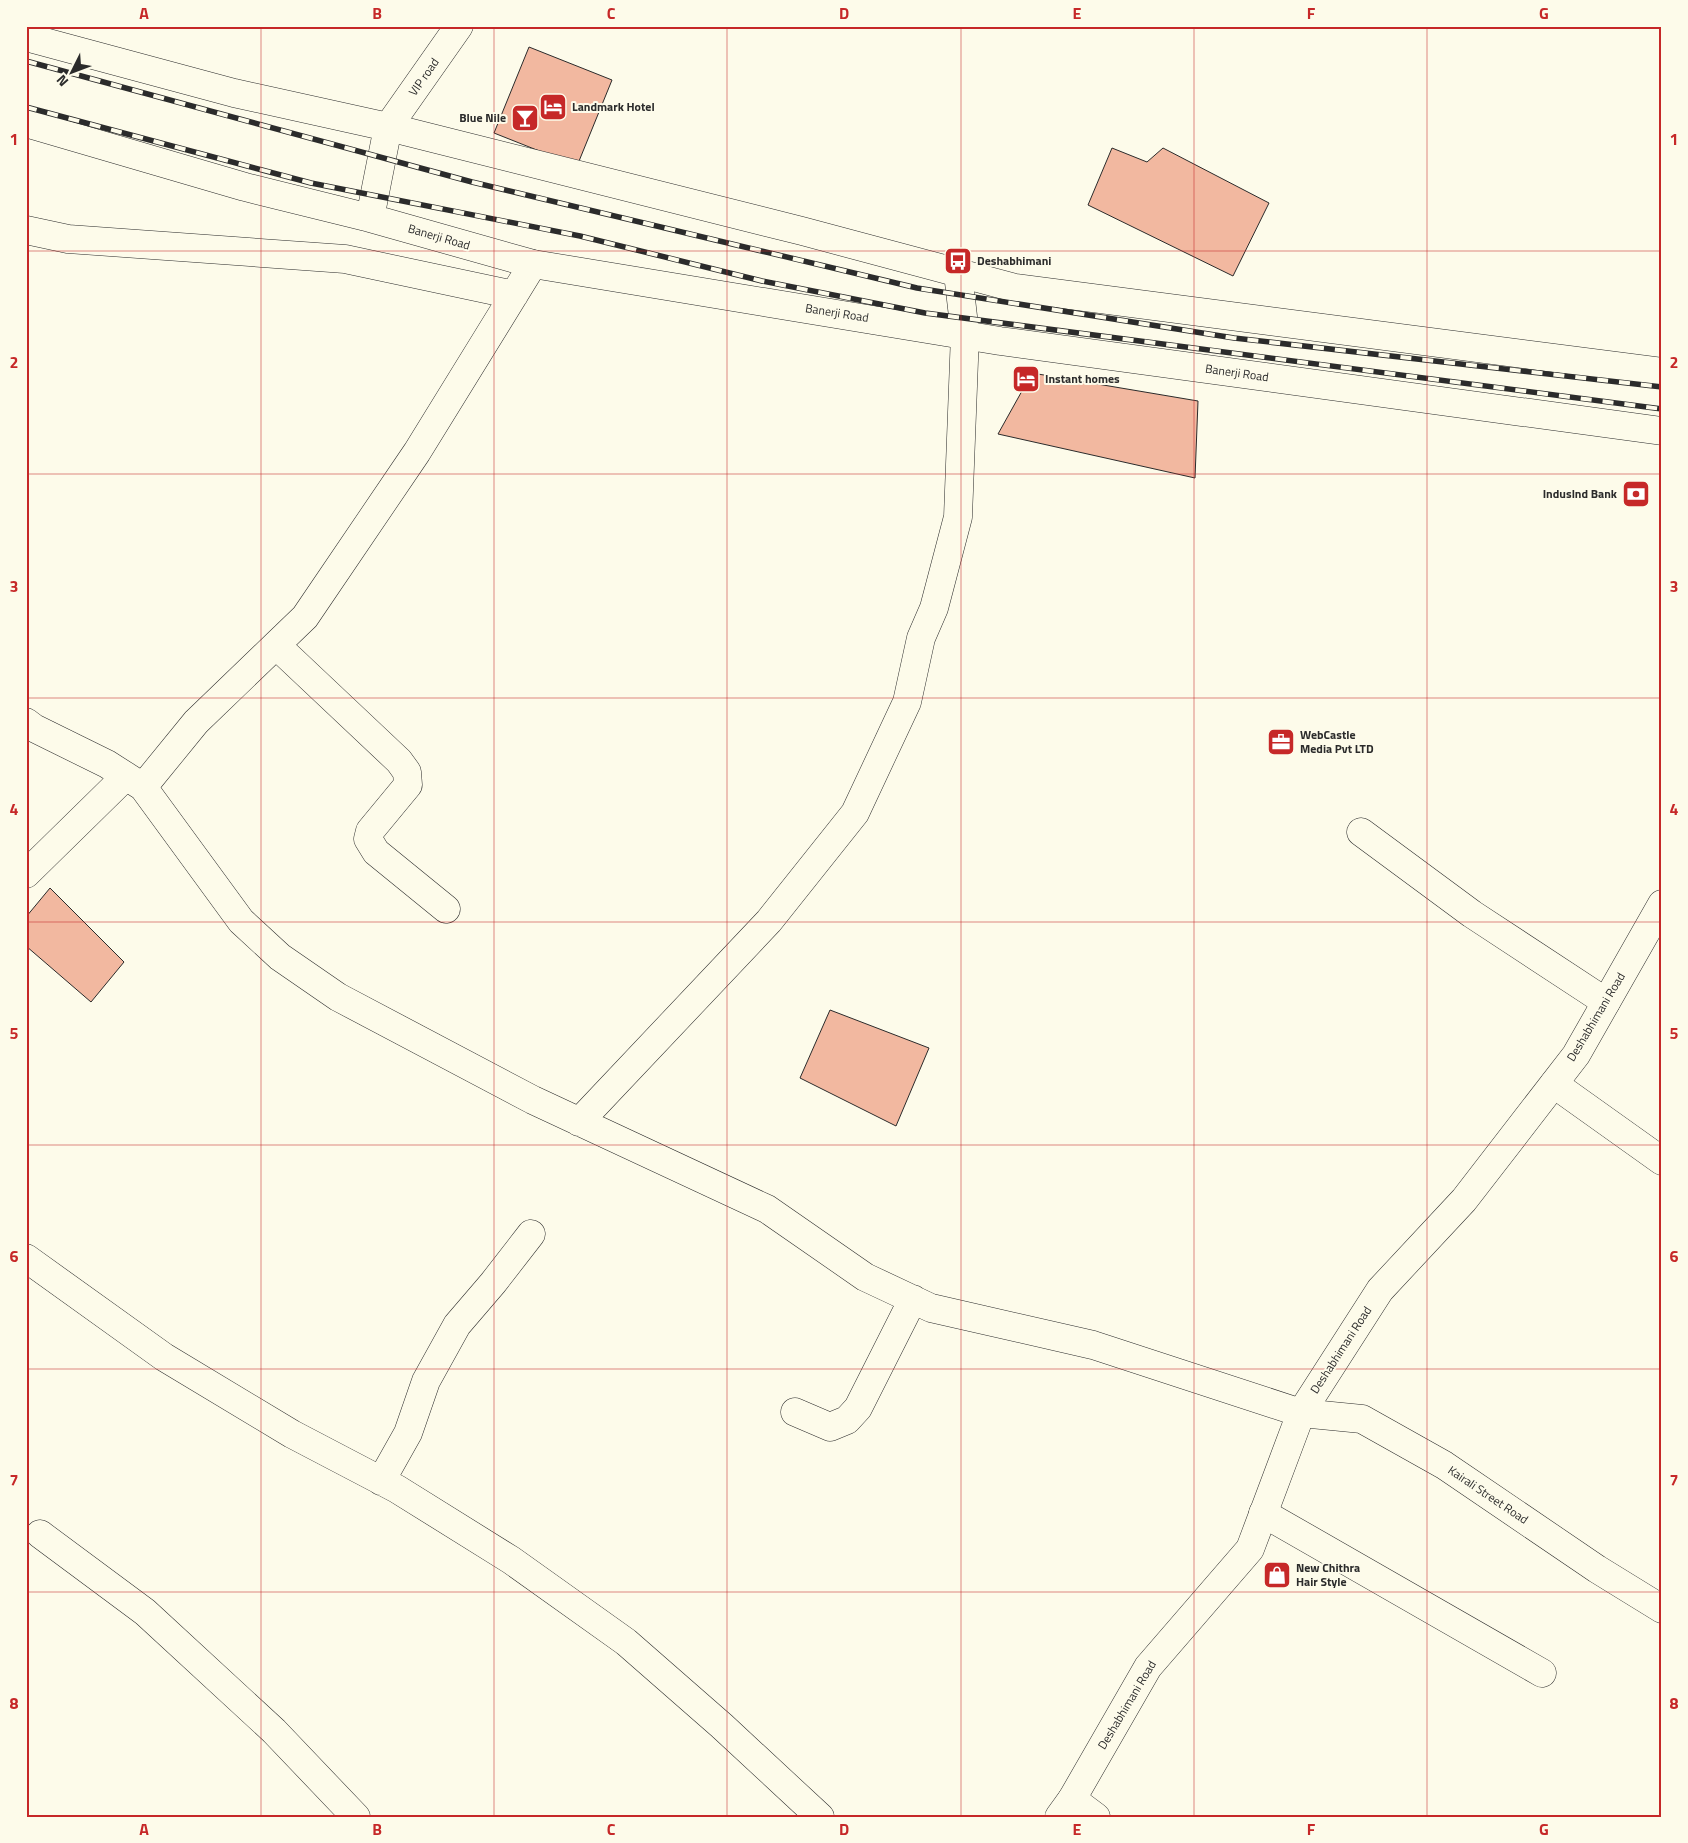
<svg xmlns="http://www.w3.org/2000/svg" width="1688" height="1843" font-family="'Titillium Web',sans-serif">
	<rect width="100%" height="100%" fill="#fdfbea"/>
	<path fill="#f2b8a0" stroke="#2b2b2b" d="M529,47L612,80L577,166L494,133Z
		M1112,148L1147,162L1163,148L1269,203L1233,276L1088,205Z
		M1032,373L1198,401L1195,478L998,434Z
		M50,888L124,962L91,1002L26,946V917Z
		M830,1010L929,1048L896,1126L800,1078Z"/>
	<g fill="none" stroke-linecap="round" stroke-linejoin="round">
		<g stroke="#2b2b2b" stroke-width="29">
			<path id="street" d="M388,127L459,26
				M26,230L68,239L345,259L514,295
				M276,645L399,761L407,772L408,785L370,831L368,839L376,852L446,909
				M26,722L34,728L107,764L143,787L241,921L280,957L338,997L533,1100L767,1209L865,1277L931,1308L1093,1345L1301,1413L1362,1419L1444,1465L1597,1569L1662,1609
				M143,787L196,722L305,617L417,452L533,264
				M1361,832L1472,914L1606,1002
				M26,874L126,776
				M1554,1084L1662,1161
				M579,1122L769,921L855,813L907,702L921,638L934,608L958,517L965,334L958,273
				M26,1258L164,1357L292,1434L397,1489L511,1560L626,1642L722,1726L820,1817
				M795,1412L830,1427L847,1420L858,1408L913,1299
				M381,1481L408,1433L426,1381L457,1325L493,1283L531,1234
				M1263,1513L1542,1673
				M40,1534L145,1612L274,1731L356,1817
				M1072,1799L1096,1817"/>
		</g>
		<g stroke="#2b2b2b" stroke-width="29">
			<path id="secondary" d="M1059,1817L1072,1799L1148,1667L1250,1549L1301,1413L1380,1290L1464,1200L1576,1055L1662,904"/>
		</g>
		<g stroke="#2b2b2b" stroke-width="29">
			<path id="primary" d="M26,37L234,93L388,127L802,231L1015,288L1662,372
				M26,123L245,187L370,218L533,264L1000,341L1662,431
				M370,218L388,127"/>
		</g>
		<use href="#street" stroke="#fdfbea" stroke-width="28"/>
		<use href="#secondary" stroke="#fdfbea" stroke-width="28"/>
		<use href="#primary" stroke="#fdfbea" stroke-width="28"/>
		<g stroke="#2b2b2b" stroke-width="5.5">
			<path id="rail" d="M26,61L472,182L917,288L1234,338L1662,387
				M26,107L311,183L580,236L762,281L925,313L1662,409"/>
		</g>
		<use href="#rail" stroke="#fdfbea" stroke-width="4" stroke-dasharray="11" stroke-linecap="butt"/>
	</g>
	<path fill="none" stroke="#c62828" stroke-width="1" stroke-opacity="0.55" d="M261,26V1817M494,26V1817M727,26V1817M961,26V1817M1194,26V1817M1427,26V1817M26,251H1662M26,474H1662M26,698H1662M26,922H1662M26,1145H1662M26,1369H1662M26,1592H1662"/>
	<defs>
		<g id="hotel-square" transform="scale(1.4375)"><rect x="-9" y="-9" width="18" height="18" rx="4" fill="#c62828" stroke="#fdfbea"/><path d="M-6-4.5h1.5V1H6V5H4.5V3h-9V5H-6ZM-4 0a1.8 1.8 0 1 1 3.6 0ZM.5 0V-2.5h3Q6-2.5 6 0Z" fill="#fff"/></g>
		<g id="bar-square" transform="scale(1.4375)"><rect x="-9" y="-9" width="18" height="18" rx="4" fill="#c62828" stroke="#fdfbea"/><path d="M-6-5H6L.8 .8V4.5H3.5V6h-7V4.5H-.8V.8Z" fill="#fff"/></g>
		<g id="bus-square" transform="scale(1.4375)"><rect x="-9" y="-9" width="18" height="18" rx="4" fill="#c62828" stroke="#fdfbea"/><path d="M-5-6H5V4H4V6H2V4H-2V6H-4V4H-5ZM-3.5-4V0h7V-4ZM-3.5 1.2v1.5H-2V1.2ZM2 1.2v1.5H3.5V1.2Z" fill="#fff"/></g>
		<g id="bank-square" transform="scale(1.4375)"><rect x="-9" y="-9" width="18" height="18" rx="4" fill="#c62828" stroke="#fdfbea"/><path d="M-6-4H6V4H-6ZM0-2.3a2.3 2.3 0 1 0 0 4.6a2.3 2.3 0 1 0 0-4.6Z" fill="#fff"/></g>
		<g id="office-square" transform="scale(1.4375)"><rect x="-9" y="-9" width="18" height="18" rx="4" fill="#c62828" stroke="#fdfbea"/><path d="M-6-3h4V-5.5h4V-3h4V5H-6ZM-1-4.5V-3h2v-1.5ZM-6 0V1H6V0Z" fill="#fff"/></g>
		<g id="shop-square" transform="scale(1.4375)"><rect x="-9" y="-9" width="18" height="18" rx="4" fill="#c62828" stroke="#fdfbea"/><path d="M-5-2.5h2.3a2.7 3.5 0 0 1 5.4 0H5L5.5 6h-11ZM-1.5-2.5h3a1.5 2.3 0 0 0-3 0Z" fill="#fff"/></g>
	</defs>
	<g fill-rule="evenodd">
		<use href="#hotel-square" x="553" y="107"/>
		<use href="#bar-square" x="525" y="118"/>
		<use href="#bus-square" x="958" y="261"/>
		<use href="#hotel-square" x="1026" y="379"/>
		<use href="#bank-square" x="1636" y="494"/>
		<use href="#office-square" x="1281" y="742"/>
		<use href="#shop-square" x="1277" y="1575"/>
	</g>
	<g text-anchor="middle" stroke-width="4" stroke-linejoin="round" paint-order="stroke">
		<g font-size="12" fill="#2b2b2b" stroke="#fdfbea">
			<text transform="translate(424 77) rotate(-55)" y="4">VIP road</text>
			<text transform="translate(439 237) rotate(16)" y="4">Banerji Road</text>
			<text transform="translate(837 313) rotate(9)" y="4">Banerji Road</text>
			<text transform="translate(1237 373) rotate(8)" y="4">Banerji Road</text>
			<text transform="translate(1596 1017) rotate(-59)" y="4">Deshabhimani Road</text>
			<text transform="translate(1341 1350) rotate(-57)" y="4">Deshabhimani Road</text>
			<text transform="translate(1488 1495) rotate(34)" y="4">Kairali Street Road</text>
			<text transform="translate(1127 1705) rotate(-59)" y="4">Deshabhimani Road</text>
		</g>
		<g font-size="12" font-weight="bold" fill="#2b2b2b" stroke="#fdfbea" text-anchor="start">
			<text x="572" y="111">Landmark Hotel</text>
			<text x="506" y="122" text-anchor="end">Blue Nile</text>
			<text x="977" y="265">Deshabhimani</text>
			<text x="1045" y="383">Instant homes</text>
			<text x="1617" y="498" text-anchor="end">Induslnd Bank</text>
			<text x="1300" y="739">WebCastle<tspan x="1300" dy="14">Media Pvt LTD</tspan></text>
			<text x="1296" y="1572">New Chithra<tspan x="1296" dy="14">Hair Style</tspan></text>
		</g>
	</g>
	<rect width="1688" height="1843" fill="none" stroke="#fdfbea" stroke-width="55"/>
	<g transform="translate(72 72) rotate(228)" stroke="#fdfbea" stroke-width="4" paint-order="stroke">
	<path d="M0-4L9 19L0 12L-9 19Z" fill="#2b2b2b"/>
	<text y="-8" font-size="14" font-weight="bold" text-anchor="middle" fill="#2b2b2b">N</text>
	</g>
	<rect x="28" y="28" width="1632" height="1788" fill="none" stroke="#c62828" stroke-width="2"/>
	<g font-size="16" text-anchor="middle" font-weight="bold" fill="#c62828">
		<text x="144" y="19">A</text>
		<text x="377" y="19">B</text>
		<text x="611" y="19">C</text>
		<text x="844" y="19">D</text>
		<text x="1077" y="19">E</text>
		<text x="1311" y="19">F</text>
		<text x="1544" y="19">G</text>
		<text x="14" y="145">1</text>
		<text x="1674" y="145">1</text>
		<text x="14" y="368">2</text>
		<text x="1674" y="368">2</text>
		<text x="14" y="592">3</text>
		<text x="1674" y="592">3</text>
		<text x="14" y="815">4</text>
		<text x="1674" y="815">4</text>
		<text x="14" y="1039">5</text>
		<text x="1674" y="1039">5</text>
		<text x="14" y="1262">6</text>
		<text x="1674" y="1262">6</text>
		<text x="14" y="1486">7</text>
		<text x="1674" y="1486">7</text>
		<text x="14" y="1709">8</text>
		<text x="1674" y="1709">8</text>
		<text x="144" y="1835">A</text>
		<text x="377" y="1835">B</text>
		<text x="611" y="1835">C</text>
		<text x="844" y="1835">D</text>
		<text x="1077" y="1835">E</text>
		<text x="1311" y="1835">F</text>
		<text x="1544" y="1835">G</text>
	</g>
</svg>
